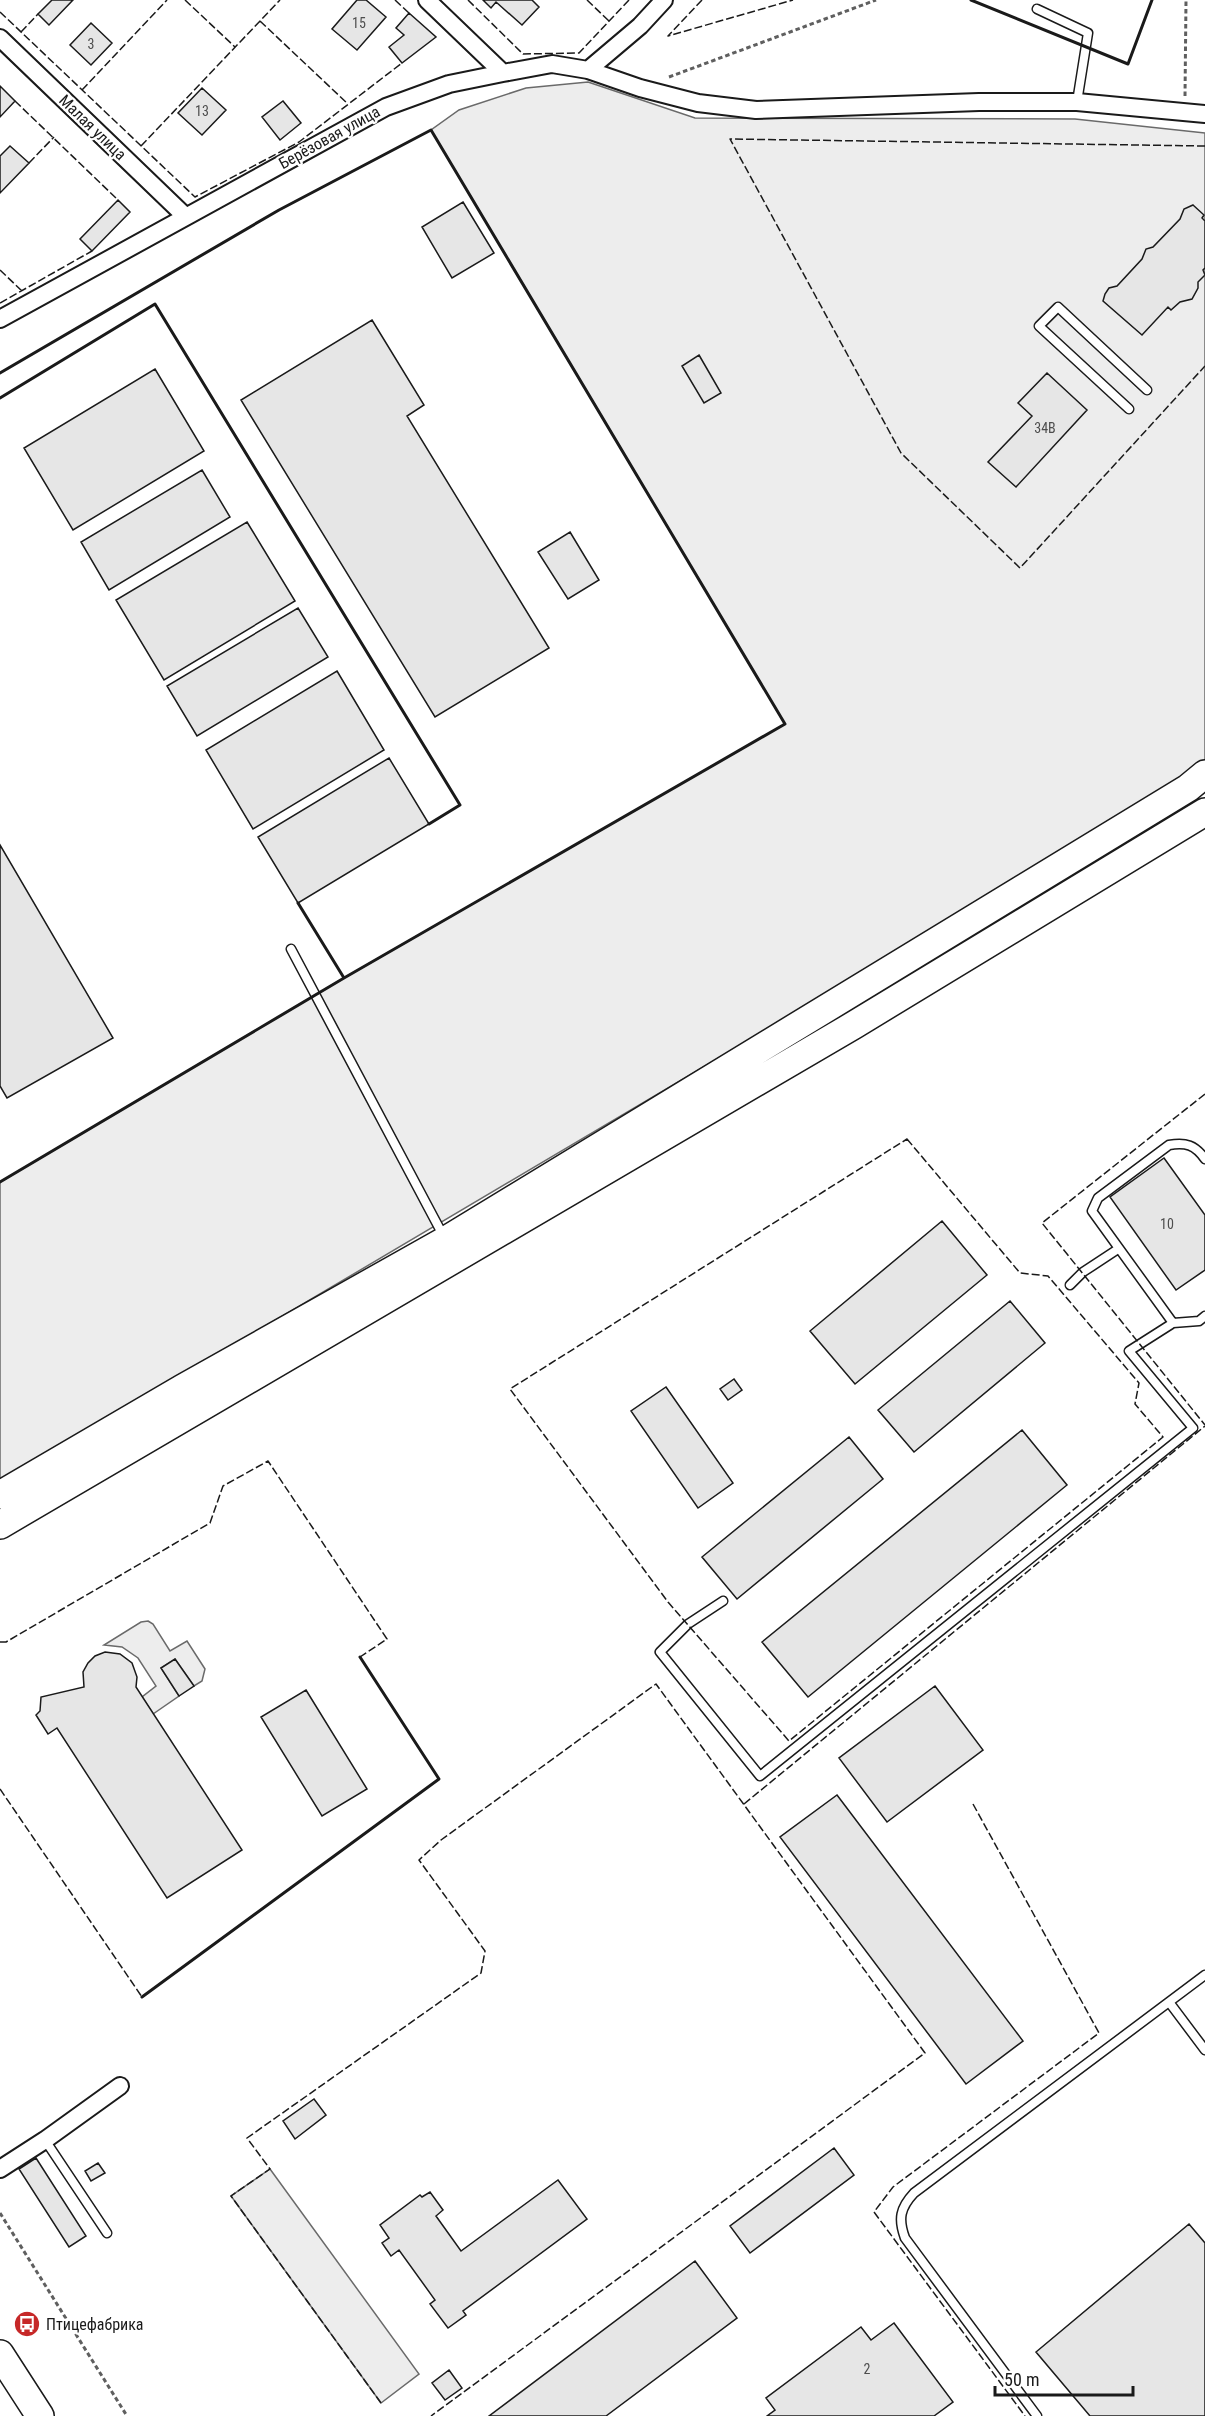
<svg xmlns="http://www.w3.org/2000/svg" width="1205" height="2416" font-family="'Roboto Condensed',sans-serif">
	<rect width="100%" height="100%" fill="#fff"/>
	<path fill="#ededed" stroke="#6a6a6a" stroke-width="1.5" d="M588,82L695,118L1075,119L1205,133V761L1166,793L237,1343L0,1481V1182L344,978L785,724L431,130L459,110L526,88Z
		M148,1621L153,1624L170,1651L187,1641L205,1669L202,1681L194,1686L175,1659L161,1668L179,1696L153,1714L142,1697L156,1686L138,1658L122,1647L104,1645L141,1622Z
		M270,2169L419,2374L381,2403L231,2196Z"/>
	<path fill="#e6e6e6" stroke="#1a1a1a" stroke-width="1.5" d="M52,0H73L49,25L38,14Z
		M357,0H366L386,17L357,50L332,29Z
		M483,0H532L539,7L522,25L496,2L491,8Z
		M409,13L436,37L402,63L389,47L404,35L396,28Z
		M91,23L112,43L91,65L70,45Z
		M0,86L15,101L0,117Z
		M202,88L226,110L202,135L178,113Z
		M283,101L301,123L280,140L262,117Z
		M10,146L29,163L0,193V156Z
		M118,200L130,212L92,251L80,239Z
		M463,202L494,253L452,278L422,227Z
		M1193,205L1204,215L1202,218L1205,221V268L1203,270L1205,275L1198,282V288L1192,299L1180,302L1171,310L1168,307L1142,335L1103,301L1105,294L1109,288L1117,286L1142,259L1146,249L1153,247L1180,219L1184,209Z
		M372,320L424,405L407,416L549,648L435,717L241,400Z
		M699,355L721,393L704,403L682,366Z
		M155,369L204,451L73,530L24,448Z
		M1047,373L1087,410L1016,487L988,462L1032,416L1018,403Z
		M202,470L230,517L109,590L81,542Z
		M247,522L295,601L164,680L116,600Z
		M570,532L599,580L568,599L538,552Z
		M298,608L328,657L197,736L167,686Z
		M337,671L384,750L253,829L206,750Z
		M389,758L429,824L298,903L258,837Z
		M0,845L113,1038L7,1098L0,1086Z
		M1164,1158L1205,1215V1270L1176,1290L1110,1197Z
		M942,1221L987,1275L855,1384L810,1331Z
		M1010,1301L1045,1343L914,1452L878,1410Z
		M734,1379L742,1390L728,1400L720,1389Z
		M666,1387L733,1483L698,1508L631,1411Z
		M1022,1430L1067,1485L808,1697L762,1642Z
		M849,1437L883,1479L737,1599L702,1557Z
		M105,1652L120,1654L132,1663L137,1677L136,1687L242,1850L167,1898L57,1728L48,1734L36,1715L40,1711L41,1697L84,1687L83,1672L88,1663L95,1656Z
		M175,1659L194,1686L179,1696L161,1668Z
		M935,1686L983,1750L887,1822L839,1758Z
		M306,1690L367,1789L322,1816L261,1717Z
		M837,1795L1023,2041L966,2084L780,1837Z
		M314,2099L326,2115L295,2139L283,2121Z
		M834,2148L854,2175L750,2253L730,2226Z
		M36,2158L86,2236L69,2247L19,2169Z
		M98,2163L105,2173L91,2181L85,2171Z
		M558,2180L587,2219L463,2311L466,2315L448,2328L430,2304L435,2300L399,2250L391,2256L382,2243L389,2238L380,2225L420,2195L422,2197L430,2192L443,2210L436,2216L461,2251Z
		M1189,2224L1205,2243V2416H1090L1036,2352Z
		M695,2261L737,2318L606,2416H489Z
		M894,2323L953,2402L934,2416H767L775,2410L766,2398L861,2327L871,2340Z
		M449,2370L462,2388L445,2400L432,2383Z"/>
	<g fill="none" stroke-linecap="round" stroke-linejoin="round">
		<g stroke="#1a1a1a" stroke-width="11">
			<path id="service" d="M1037,9L1088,33L1077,102
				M1129,409L1039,326L1058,307L1147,390
				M291,949L444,1237
				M1070,1285L1083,1272L1118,1249
				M1173,1323L1092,1211L1098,1198L1169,1145C1186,1142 1195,1145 1205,1159
				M723,1601L688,1624L660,1652L760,1776L1193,1428L1129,1351L1173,1323L1199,1321L1205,1316
				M1169,2002L1205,2050
				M45,2140L107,2233
				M1037,2416L905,2238C898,2219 900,2208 914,2193L1205,1975"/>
		</g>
		<g stroke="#1a1a1a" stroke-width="20">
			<path id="minor" d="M427,0L503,73
				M0,38L185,216
				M588,70L640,88L698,103L756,110L979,102H1077L1205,114
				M0,319L386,107L449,84L503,73L552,64L588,70L640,26L664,0
				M0,2169L45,2140L120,2086"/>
		</g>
		<g stroke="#1a1a1a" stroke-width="30">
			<path id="primary" d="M0,1495L183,1388L446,1240L1188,788L1205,774
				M0,1525L854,1025L1205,812
				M0,2354L40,2416"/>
		</g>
		<path stroke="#5f5f5f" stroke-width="3" stroke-dasharray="4.5 3" stroke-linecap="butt" d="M669,77L876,0
			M1185,96L1186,0
			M0,2213L127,2416"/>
		<use href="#service" stroke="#fff" stroke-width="8"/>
		<use href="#minor" stroke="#fff" stroke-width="16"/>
		<use href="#primary" stroke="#fff" stroke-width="27"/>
		<path stroke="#1a1a1a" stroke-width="1.5" stroke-dasharray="8 3" stroke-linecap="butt" d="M185,0L235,47
			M395,0L409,13
			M468,0L523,54L579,53L629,0
			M587,0L609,21
			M702,0L668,36L793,0
			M0,12L195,197L299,142L402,63
			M260,21L348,104
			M21,32L38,14
			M82,90L167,0
			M15,101L118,200
			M141,146L280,0
			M1205,146L730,139L901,453L1020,568L1205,366
			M29,163L54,137
			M0,270L22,291
			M0,303L92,251
			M1205,1094L1042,1223L1205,1425
			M907,1139L1020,1273L1048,1276L1139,1383L1135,1404L1163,1437L789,1741L668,1602L510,1389Z
			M0,1642H6L210,1523L223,1486L268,1461L387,1639L360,1657
			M0,1789L142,1997
			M744,1804L1205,1426
			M973,1804L1099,2033L893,2187L874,2212L1025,2416
			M381,2403L231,2196L270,2169L247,2138L481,1973L485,1951L419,1860L441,1840L656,1684L925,2053L431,2416"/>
		<path stroke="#1a1a1a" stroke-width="3" d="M971,0L1128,64L1152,0
			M0,373L279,210L431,130L785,724L344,978L0,1182
			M0,398L155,304L460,805L429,824
			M298,903L344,978
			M142,1997L439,1779L360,1657"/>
	</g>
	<defs>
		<g id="bus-disc" transform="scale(1.35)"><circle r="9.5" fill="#c62828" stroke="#fff"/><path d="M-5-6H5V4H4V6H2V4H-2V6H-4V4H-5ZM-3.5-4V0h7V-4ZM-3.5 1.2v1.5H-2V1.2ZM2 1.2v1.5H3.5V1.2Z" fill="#fff"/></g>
	</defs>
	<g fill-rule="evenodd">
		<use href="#bus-disc" x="27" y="2324"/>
	</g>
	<g text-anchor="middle" stroke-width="4.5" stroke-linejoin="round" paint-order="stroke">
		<g font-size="14" fill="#4d4d4d">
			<text x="359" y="28">15</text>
			<text x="91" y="49">3</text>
			<text x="202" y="116">13</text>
			<text x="1045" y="433">34В</text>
			<text x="1167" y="1229">10</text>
			<text x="867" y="2374">2</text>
		</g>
		<g font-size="16" fill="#1a1a1a" stroke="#fff">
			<text transform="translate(93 127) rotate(44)" y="6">Малая улица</text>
			<text transform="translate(329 137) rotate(-29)" y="6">Берёзовая улица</text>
		</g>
		<g font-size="16" fill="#1a1a1a" stroke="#fff" text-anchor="start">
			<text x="46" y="2330">Птицефабрика</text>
		</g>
	</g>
	<path d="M995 2386v9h138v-9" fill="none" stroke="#1a1a1a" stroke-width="3"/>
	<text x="1004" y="2386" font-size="18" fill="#1a1a1a" stroke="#ffffff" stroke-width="4.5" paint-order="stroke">50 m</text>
</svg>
